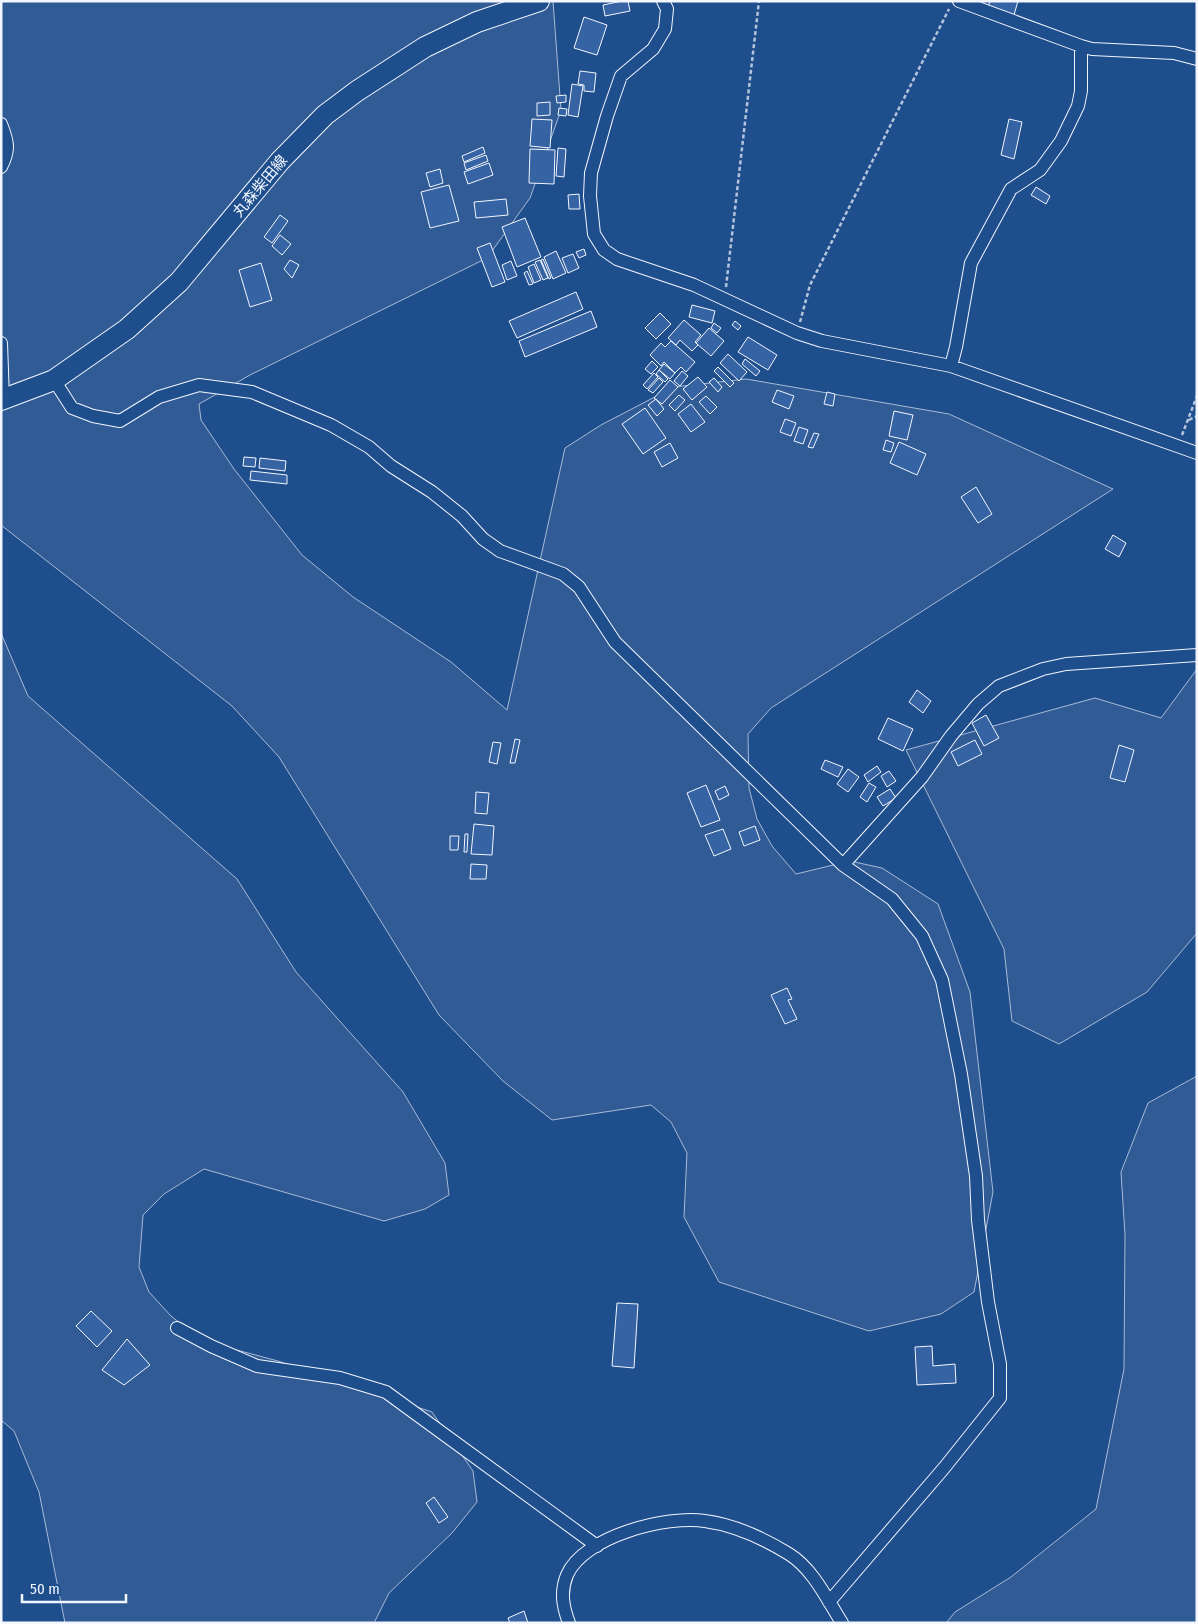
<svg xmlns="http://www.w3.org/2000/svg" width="1198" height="1624" font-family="'Fira Sans Condensed','Noto Sans JP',sans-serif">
	<rect width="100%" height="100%" fill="#1f4e8c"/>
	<path fill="#305b95" stroke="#a8bbd7" d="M1,1H553L561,110L530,198L487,258L250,375L199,404L201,420L234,469L302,555L353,597L451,662L507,710L565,448L601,425L674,387L746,379L949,414L1113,489L771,708L748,734L749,788L757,819L772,846L796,874L850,861L882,868L938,904L970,992L993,1192L974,1292L941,1314L869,1331L719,1282L684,1217L687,1153L671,1122L651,1105L552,1120L503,1081L439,1015L279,757L232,706L1,525Z
		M1,633L28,696L237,879L296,972L403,1092L445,1163L449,1195L425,1209L384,1221L204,1169L164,1194L143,1215L139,1267L149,1292L171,1316L203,1341L278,1361L432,1412L473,1471L477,1502L452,1533L389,1593L374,1623H65L39,1492L14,1431L1,1420Z
		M1197,669V933L1147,992L1059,1044L1012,1021L1004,949L906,750L1095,698L1161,718Z
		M1197,1076V1623H946L955,1612L1011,1577L1096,1509L1124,1369L1125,1235L1121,1172L1148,1103Z"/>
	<path fill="#3563a3" stroke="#f2f6ff" d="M622,1H628L630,11L605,16L603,5Z
		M990,1H1018L1014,15L988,7Z
		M584,17L607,25L597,55L574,48Z
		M580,71L596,73L594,92L584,91V85L578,84Z
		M572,84L583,86L578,117L568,115Z
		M566,95V102L557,103L556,96Z
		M550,102V115L537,116V103Z
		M559,108L567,109L566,116L558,115Z
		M532,119L552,120L550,148L530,146Z
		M1009,119L1022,122L1014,159L1001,155Z
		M483,147L485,153L464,162L462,156Z
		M558,148L566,149L564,177L556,176Z
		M530,149L555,150L554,184L529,183Z
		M486,155L488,161L466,170L464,163Z
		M489,163L493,175L468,184L464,172Z
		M440,169L443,183L430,187L426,173Z
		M449,185L459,221L430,228L421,192Z
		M1036,187L1050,196L1046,204L1031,195Z
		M579,194L580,209H569L568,195Z
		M506,199L508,215L476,218L474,202Z
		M280,215L288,221L272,243L264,237Z
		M525,218L541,257L517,267L502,227Z
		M280,235L291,244L282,255L272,246Z
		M490,243L505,282L492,287L477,248Z
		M584,249L586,255L579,258L576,252Z
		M556,251L566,273L553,279L544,257Z
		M573,254L579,268L568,273L562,258Z
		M543,259L551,278L549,279L541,260Z
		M290,260L299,265L292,278L284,269Z
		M540,260L548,278L543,280L535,262Z
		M511,261L517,276L507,280L502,265Z
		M261,263L272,300L250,307L239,270Z
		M534,264L541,280L534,283L528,267Z
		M527,271L533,284L529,285L524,273Z
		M576,292L583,309L517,338L509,321Z
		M692,305L715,311L712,323L689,317Z
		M591,311L597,327L525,357L519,341Z
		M660,313L671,324L656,339L645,328Z
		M684,320L701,335L695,342L698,345L692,351L680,340L676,345L668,338Z
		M735,321L741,326L738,330L732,325Z
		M714,323L721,328L717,333L711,328Z
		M709,328L724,341L711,356L696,343Z
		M748,337L777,355L768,370L738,352Z
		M671,341L695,362L686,372L681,367L675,373L664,362L661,366L650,355L661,343L665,347Z
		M728,354L747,372L739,381L720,363Z
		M745,359L760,371L756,376L742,364Z
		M652,361L658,367L651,374L645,369Z
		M664,364L675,373L670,379L659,370Z
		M718,367L734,383L730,387L714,371Z
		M659,370L668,379L665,382L656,374Z
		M682,371L688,376L680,386L674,381Z
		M654,373L658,377L647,389L643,385Z
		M698,377L707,387L692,400L683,389Z
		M659,378L663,382L653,393L648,390Z
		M714,378L722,387L718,392L709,382Z
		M670,380L678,387L662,404L654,398Z
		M777,390L794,396L789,409L772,402Z
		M827,392L835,394L833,406L824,404Z
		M679,395L685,400L675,411L669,405Z
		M706,396L717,407L710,414L699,402Z
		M656,399L664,409L657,416L648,405Z
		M691,404L705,422L691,432L678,414Z
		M645,408L666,438L643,454L622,424Z
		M894,411L913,415L907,440L889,436Z
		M785,419L796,423L791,436L780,432Z
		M799,427L808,430L803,444L794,441Z
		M814,433L819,434L813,448L808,447Z
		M886,440L894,443L891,452L883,450Z
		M899,442L926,454L917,475L890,463Z
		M670,443L678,458L662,467L654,452Z
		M244,457L256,458L255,467L243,466Z
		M260,458L286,461L285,471L259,468Z
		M251,471L287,475V484L250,480Z
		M976,487L992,514L978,523L961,497Z
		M1113,535L1126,543L1119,557L1105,549Z
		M917,690L931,701L923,713L909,702Z
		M986,715L999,738L984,746L972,723Z
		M888,718L913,729L903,751L878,739Z
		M515,739L520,740L515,763H510Z
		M975,740L982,754L958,766L951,752Z
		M493,742L501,743L497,764L489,762Z
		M1119,745L1134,750L1125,782L1110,778Z
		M825,760L843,767L838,777L821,769Z
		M877,766L881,772L868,782L864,775Z
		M848,769L859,777L848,792L837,784Z
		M889,771L896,781L887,787L881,776Z
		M869,783L876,787L867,802L860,797Z
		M706,785L720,820L701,827L687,793Z
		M725,786L729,795L719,800L715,791Z
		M890,789L896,798L883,806L877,797Z
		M476,792L489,793L487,814L475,813Z
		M474,824L494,826L492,855L471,854Z
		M755,826L760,840L744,846L739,832Z
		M723,829L731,849L714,856L705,835Z
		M465,834H468L467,852H464Z
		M450,836H459L458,850H450Z
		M471,864L487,865L486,879H470Z
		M787,988L792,999L788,1000L797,1019L785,1024L771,995Z
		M617,1303L638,1304L634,1368L612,1366Z
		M91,1311L112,1331L97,1347L76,1326Z
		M127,1339L150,1365L124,1385L102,1370Z
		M932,1346L933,1366L955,1364L956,1383L917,1385L915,1347Z
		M434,1497L448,1517L439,1523L426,1503Z
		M524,1611L528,1623H510L508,1618Z"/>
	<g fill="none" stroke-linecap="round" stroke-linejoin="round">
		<g stroke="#f2f6ff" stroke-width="14">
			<path id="street" d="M663,1L667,9L665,29L653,49L621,76L607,116L591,173L590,196L594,234L604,250L617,259L694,285L797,333L822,341L951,366L1197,453
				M959,1L1081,46L1092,49L1174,53L1197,59
				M1,124C8,142 10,150 1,167
				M1,343L3,399
				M951,366L956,347L971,263L1011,189L1040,170L1061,141L1078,106L1081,91V46
				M54,380L72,408L93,416L120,421L159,397L199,385L252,392L331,425L369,447L391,466L432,492L462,516L483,539L500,551L563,574L579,587L615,642L843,865L892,899L922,936L942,980L961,1074L976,1176L978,1220L988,1302L1000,1364V1398L944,1468L829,1602
				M843,865L922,777L951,736L978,704L999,686L1043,669L1066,664L1197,655
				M177,1328L211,1346L257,1366L340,1378L386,1392L597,1546
				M569,1623C563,1607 560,1592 567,1575C584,1536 667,1515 705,1521C735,1525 763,1538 789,1554C813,1569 827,1599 842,1623"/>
		</g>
		<g stroke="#f2f6ff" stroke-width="22">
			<path id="primary" d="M1,400L54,380L127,329L179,282L280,161L325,115L357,91L425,47L477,22L539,1"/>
		</g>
		<path stroke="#b3c4dc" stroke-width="2.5" stroke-dasharray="4 2.5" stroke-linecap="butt" d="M726,287L759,1
			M800,322L810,285L949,9
			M1189,420L1197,416
			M1182,435L1197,396"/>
		<use href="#street" stroke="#1f4e8c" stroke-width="12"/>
		<use href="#primary" stroke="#1f4e8c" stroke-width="20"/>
	</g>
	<g text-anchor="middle" stroke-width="4" stroke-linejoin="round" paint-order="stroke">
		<g font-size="15" fill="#f2f6ff" stroke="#1f4e8c">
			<text transform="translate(260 186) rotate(-50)" y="5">丸森柴田線</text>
		</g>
	</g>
	<rect width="1198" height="1624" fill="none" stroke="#f2f6ff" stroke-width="5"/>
	<path d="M22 1594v8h104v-8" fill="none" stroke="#f2f6ff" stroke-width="2.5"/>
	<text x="30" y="1594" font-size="15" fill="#f2f6ff" stroke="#1f4e8c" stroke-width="4" paint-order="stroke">50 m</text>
</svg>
